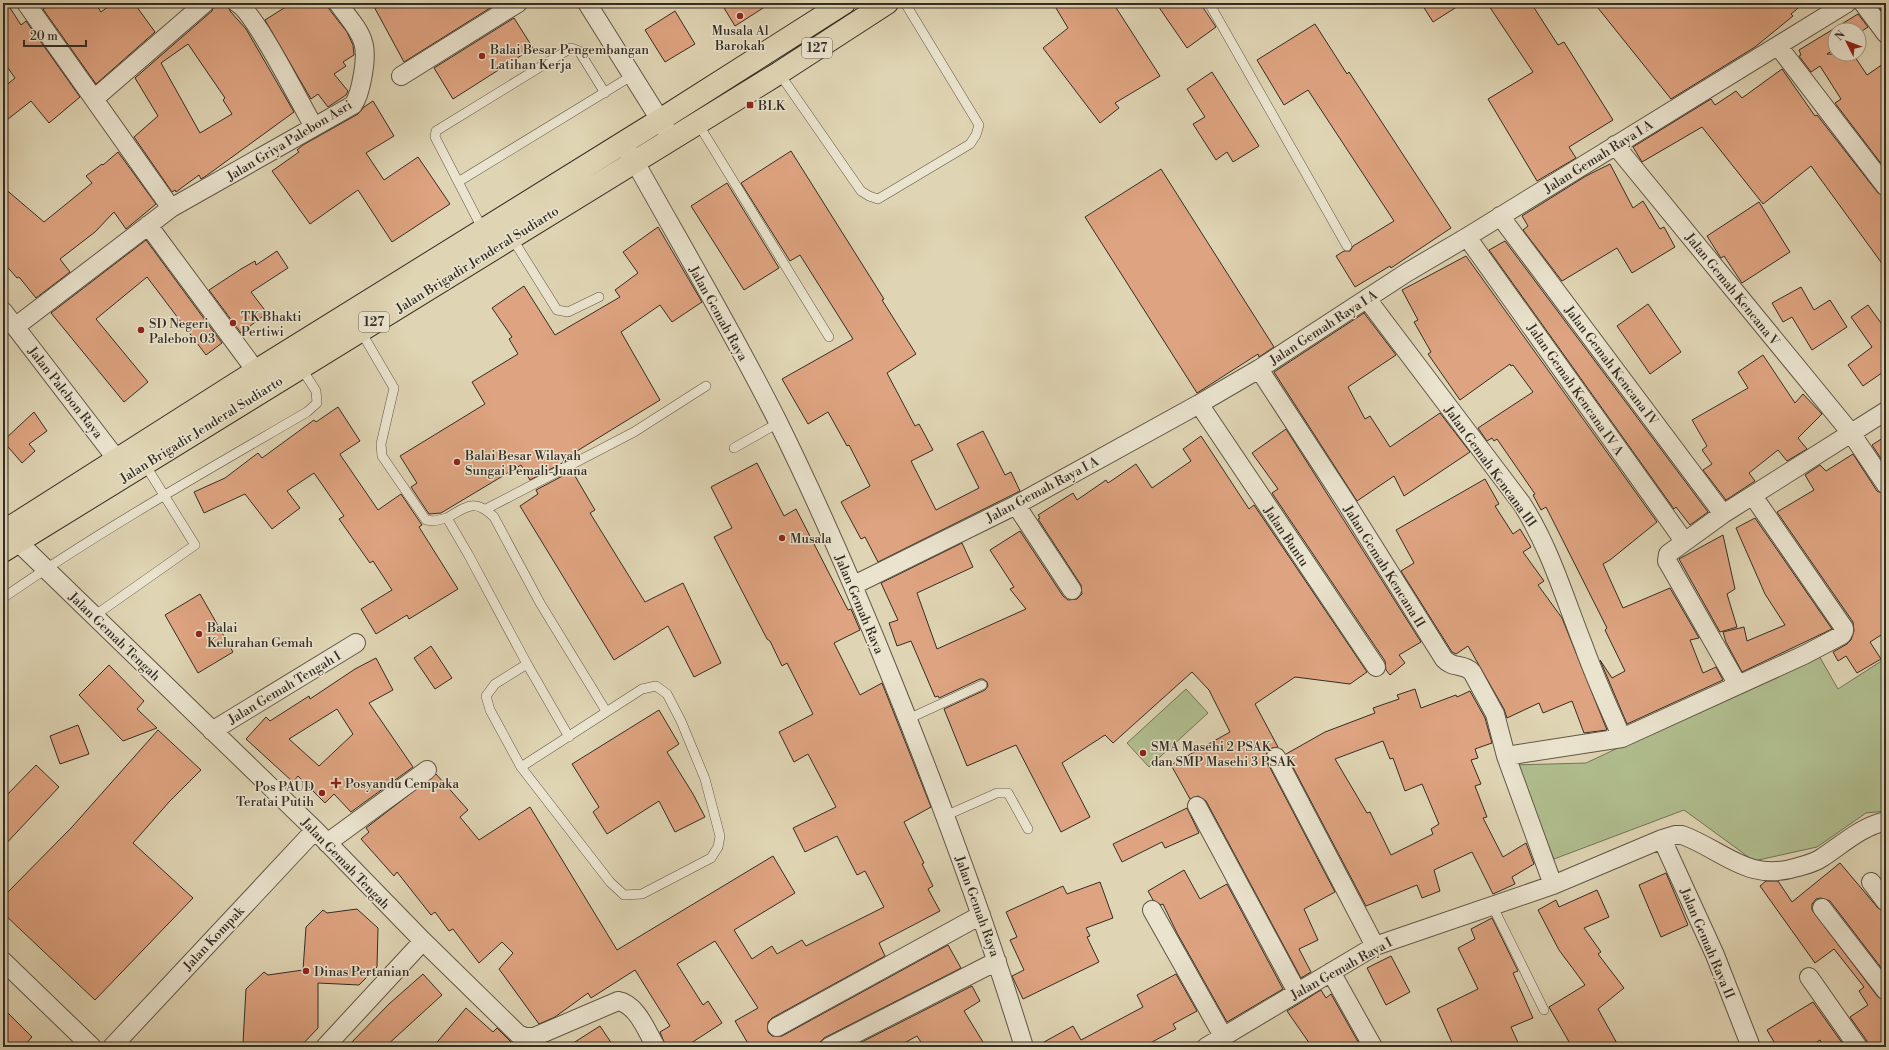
<svg xmlns="http://www.w3.org/2000/svg" width="1889" height="1050" font-family="'Libre Bodoni',serif">
	<rect width="100%" height="100%" fill="#dfd4b3"/>
	<filter id="stains"><feTurbulence type="fractalNoise" baseFrequency=".005" numOctaves="4"/><feColorMatrix values="0 0 0 0 .2 0 0 0 0 .09 0 0 0 0 .02 0 0 0 .5 -.17"/></filter>
	<radialGradient id="worn" r=".72"><stop offset=".6" stop-color="#630" stop-opacity="0"/><stop offset="1" stop-color="#630" stop-opacity=".3"/></radialGradient>
	<path fill="#b0bd8e" stroke="#727558" d="M1818,654L1838,689L1886,658V811L1866,813L1817,847L1754,861L1684,810L1554,859L1514,765L1586,763Z
		M1186,689L1208,713L1149,767L1127,743Z"/>
	<path fill="#dea380" stroke="#352d23" fill-rule="evenodd" d="M3,3H7L21,25L26,21L80,97L49,123L31,101L3,123V88L15,78L3,61Z
		M53,3H95L101,12L113,3H134L155,32L96,84L43,9Z
		M215,3H227L230,11L246,29L294,112L206,176L201,179L199,175L176,192L175,190L172,192L134,137L158,116L135,78L212,11ZM188,44L225,98L223,100L232,114L200,133L161,63Z
		M292,3H328L329,9L347,32L353,45L354,55L343,62L346,66L334,74L348,91L346,95L328,107L318,94L311,99L265,20Z
		M372,3H498L404,62Z
		M721,3H771L735,26Z
		M1053,3H1113L1160,76L1115,103L1119,108L1100,123L1043,48L1068,28Z
		M1156,3H1200L1216,27L1187,48Z
		M1421,3H1463L1433,22Z
		M1487,3H1531L1558,45L1564,42L1613,120L1569,147L1576,158L1537,181L1488,99L1533,72Z
		M1594,3H1804L1791,14L1793,16L1755,47L1671,99Z
		M1876,3H1886V15L1885,16Z
		M675,11L695,44L665,62L645,30Z
		M1858,14L1868,27L1859,33V30H1835V49L1827,54H1853L1867,75L1886,62V170L1835,103L1841,99L1820,66L1811,72L1799,56L1801,55L1799,50Z
		M514,18L533,48L453,99L434,68Z
		M1315,24L1347,74L1349,72L1451,228L1391,268L1390,266L1355,287L1336,256L1344,251H1350L1353,246L1394,221L1308,90L1284,105L1257,60Z
		M1782,69L1815,116L1817,115L1878,193L1886,197V269L1811,166L1763,204L1702,127L1642,162L1633,147L1711,99L1715,105L1736,91L1742,98Z
		M1212,72L1259,146L1233,162L1227,152L1216,160L1193,124L1205,117L1187,89Z
		M373,101L394,136L366,153L384,180L418,157L450,204L392,242L358,190L310,224L272,171L299,152L297,150L303,145L358,114L364,107Z
		M791,151L884,299L882,300L916,354L887,373L915,426L919,424L933,450L911,461L936,510L979,488L957,444L983,431L1005,475L1011,472L1020,491L878,562L865,537L861,539L841,502L870,486L849,445L847,446L828,412L808,424L782,379L853,339L800,255L790,261L741,183Z
		M118,152L156,204L126,229L114,212L95,232L60,259L70,272L36,298L19,277L17,278L3,262V187L44,222L92,183L86,176L102,164L103,165Z
		M1610,164L1633,208L1643,201L1660,229L1664,227L1675,247L1632,273L1617,248L1562,281L1523,230L1528,226L1522,216L1586,176Z
		M1161,169L1274,347L1259,357L1258,354L1197,393L1085,217Z
		M727,183L779,268L744,290L691,206Z
		M1759,202L1790,252L1742,283L1724,256L1721,258L1719,255L1707,236Z
		M658,227L702,302L672,322L660,305L621,332L660,400L564,459L566,461L530,480L521,465L441,513L429,514L411,487L417,483L400,456L485,404L472,382L518,354L509,339L512,337L492,308L524,286L555,335L620,297L615,290L638,273L623,252Z
		M146,240L222,343L206,355L147,277L96,319L148,382L124,402L51,313Z
		M1505,241L1708,512L1690,525L1676,507L1674,509L1489,250Z
		M277,251L288,268L251,292L267,313L241,333L209,290L241,269L255,261L256,265Z
		M1466,256L1657,522L1610,560L1603,564L1623,608L1670,588L1699,638L1690,640L1703,673L1716,667L1723,680L1627,724L1600,660L1612,678L1625,671L1605,630L1607,628L1546,507L1541,510L1533,495L1535,494L1497,439L1494,441L1492,438L1487,441L1478,428L1533,392L1513,365L1511,366L1510,364L1460,400L1428,354L1431,352L1414,322L1418,320L1402,290Z
		M1801,287L1814,310L1830,300L1847,327L1812,350L1792,317L1783,322L1772,303Z
		M1648,304L1681,352L1650,374L1617,326Z
		M1868,305L1886,330V370L1863,386L1848,365L1872,347L1851,317Z
		M1364,313L1396,355L1348,387L1365,419L1370,416L1390,447L1440,413L1470,452L1404,496L1394,476L1357,501L1274,372Z
		M1763,355L1795,403L1803,394L1822,414L1798,438L1807,449L1787,461L1778,450L1749,473L1755,481L1726,500L1703,470L1712,464L1702,450L1707,446L1692,420L1748,388L1738,372Z
		M338,407L360,441L340,454L341,456L378,510L401,494L422,525L419,527L458,589L409,619L407,615L376,634L361,609L392,590L373,561L370,563L339,519L344,516L314,473L287,491L300,508L272,529L245,494L204,513L194,492L225,478L258,453L262,458L314,420L316,422Z
		M34,412L47,431L29,444L35,451L22,463L3,441Z
		M1286,429L1421,642L1399,655L1405,663L1390,675L1386,670L1385,661L1272,493L1278,489L1252,453Z
		M1201,436L1249,509L1254,505L1367,672L1350,684L1295,677L1255,704L1278,747L1272,748L1267,751L1266,756L1267,762L1335,892L1304,909L1318,940L1299,949L1311,972L1301,978L1206,801L1198,796L1190,799L1171,765L1230,732L1209,690L1192,672L1113,743L1105,735L1062,763L1090,817L1061,832L1016,745L967,766L944,709L985,690L988,686L987,682L983,679H980L939,698L938,696L935,697L911,641L897,646L889,623L898,620L881,583L962,543L973,567L917,593L937,649L1026,609L1010,589L1014,587L990,550L1020,531L1063,596L1068,600L1077,599L1082,594L1081,585L1038,519L1040,518L1038,515L1073,493L1077,500L1106,480L1108,483L1136,464L1152,488L1191,461L1183,449Z
		M1886,436V466L1872,445Z
		M1853,454L1877,491L1886,495V632L1870,642L1881,659L1857,673L1846,656L1838,661L1833,652L1847,644L1851,640L1854,631L1853,622L1777,512L1814,490L1805,475L1820,465L1826,471Z
		M757,463L784,516L796,509L848,610L851,609L860,630L834,643L860,695L882,683L931,807L904,822L924,863L922,864L933,886L928,889L940,911L879,943L885,956L772,1018L768,1022V1032L772,1036H782L948,945L961,968L824,1038L820,1042L819,1047H750L735,1021L758,1008L715,941L677,964L703,1005L708,1001L722,1023L685,1047H666L660,1032L670,1026L635,970L591,998L588,993L555,1017L539,1024L499,969L513,953L502,942L479,963L453,929L449,931L435,912L431,915L397,872L394,876L361,839L369,832L366,828L436,774L468,810L460,817L479,840L530,807L617,950L773,856L795,893L734,930L752,959L772,946L777,954L802,940L806,946L884,907L865,871L857,875L837,836L805,852L793,828L836,807L808,754L794,762L779,732L813,714L787,663L782,666L770,641L767,639L714,537L732,528L711,487Z
		M572,471L595,510L590,513L645,602L683,583L721,663L694,677L668,626L614,660L520,506L538,494L536,490Z
		M1485,479L1499,504L1495,506L1513,534L1520,529L1531,547L1523,552L1544,581L1538,585L1562,618L1607,730L1584,733L1572,701L1543,713L1539,703L1507,718L1504,709L1468,646L1456,654L1452,652L1401,571L1414,563L1396,530Z
		M1755,518L1832,629L1742,672L1726,642L1723,632L1744,627L1747,641L1785,625L1765,594L1736,528Z
		M1723,535L1735,589L1727,594L1737,627L1720,632L1679,559Z
		M200,594L233,652L198,673L165,615Z
		M431,646L452,678L435,689L414,658Z
		M376,658L393,690L369,703L413,767L351,812L334,794L325,803L298,776L293,782L246,739L266,717L270,721L309,696L310,699L355,669ZM337,709L353,734L319,766L289,739Z
		M109,665L144,701L137,709L157,728L123,741L79,695Z
		M1415,689L1421,708L1456,695L1457,697L1470,691L1485,718L1492,743L1475,749L1478,758L1471,760L1481,784L1475,786L1487,817L1483,818L1503,857L1526,843L1534,864L1512,877L1515,884L1493,894L1472,852L1434,870L1440,891L1422,898L1417,885L1366,906L1286,754L1325,732L1375,713L1373,708L1399,699L1397,695ZM1383,741L1390,759L1393,758L1405,791L1422,784L1439,824L1431,829L1433,834L1391,855L1370,812L1367,813L1335,759Z
		M659,710L679,744L667,752L693,794L705,817L675,832L659,801L607,834L593,812L599,807L572,764Z
		M78,725L89,754L60,764L50,736Z
		M158,730L201,770L169,802L133,843L193,898L95,1000L3,913V897L72,827Z
		M36,765L59,787L3,847V799Z
		M1187,808L1199,833L1165,848L1162,842L1122,862L1113,844Z
		M1840,863L1878,908L1886,912V974L1830,901L1821,898L1816,899L1812,904V910L1878,997L1886,1001V1047H1868L1867,1041L1850,1017L1868,1005L1859,991L1864,987L1834,949L1815,963L1760,886L1766,881H1778L1792,902Z
		M1184,870L1200,899L1227,884L1283,989L1227,1022L1177,933L1163,904L1161,905L1153,900L1148,891Z
		M1666,873L1688,925L1661,937L1639,885Z
		M1100,882L1113,918L1086,928L1090,936L1087,937L1099,962L1023,999L1012,976L1024,970L1010,940L1017,937L1006,912L1063,886L1067,894Z
		M1597,890L1609,917L1584,928L1601,952L1598,954L1624,988L1598,1009L1619,1047H1572L1549,1007L1585,985L1559,950L1538,910L1556,900L1559,907Z
		M357,909L378,928L377,967L359,985L318,983V1028L300,1047L243,1043L246,989L264,972L268,975L303,970L306,927L323,910L327,913Z
		M1492,918L1518,971L1513,973L1533,1018L1511,1027L1520,1047H1454L1437,1009L1478,989L1458,948L1475,939L1471,929Z
		M1391,956L1410,992L1386,1005L1367,968Z
		M423,974L442,995L385,1047H347L389,1004Z
		M1176,974L1197,1011L1173,1024L1176,1029L1143,1047H1035L1073,1026L1081,1040L1143,1007L1137,995Z
		M972,986L980,1001L964,1011L986,1047H924L917,1036L897,1047H852Z
		M1321,990L1326,998L1331,994L1361,1047H1312L1287,1011Z
		M1813,1002L1845,1047H1824L1820,1040L1809,1047H1777L1767,1030Z
		M3,1008L32,1037L23,1047H3Z
		M466,1008L493,1032L497,1028L516,1047H433Z
		M600,1026L614,1047H567Z"/>
	<g fill="none" stroke-linecap="round" stroke-linejoin="round">
		<g stroke="#605747" stroke-width="10">
			<path id="service" d="M1209,3L1347,246
				M779,73L861,191L869,196L878,199L970,144L976,135L979,125L905,3
				M697,122L829,337
				M458,182L633,75
				M483,230L435,137L436,131L571,48L579,51L605,93
				M512,238L557,310L568,312L599,297
				M360,330L394,388L381,444L382,456L426,520L434,521L447,518L468,554L527,664L569,737
				M734,448L778,423
				M486,509L634,432L706,386
				M3,516L11,527
				M447,518C467,506 475,498 494,517L540,603L606,711
				M3,598C101,530 204,472 307,412L317,403L316,391L300,366
				M94,616L195,545L144,463
				M908,719L982,685
				M521,767L642,689L656,686L667,694L681,721L705,779L720,836L718,847L711,858L642,894L624,895L610,882L521,767L490,710L486,696L495,684L527,664
				M945,816L997,793H1008L1028,829
				M1493,907L1544,1010"/>
		</g>
		<g stroke="#605747" stroke-width="20">
			<path id="minor" d="M237,3C255,12 301,105 314,127
				M587,3L667,131
				M1863,3L1886,34
				M1778,46L1886,187
				M401,76L518,3
				M94,99L205,3
				M622,142L635,162C683,248 734,334 778,422C820,507 857,593 892,680C941,801 986,923 1024,1047
				M1615,145L1851,433L1886,485
				M171,208L353,105C361,94 368,56 363,42C359,28 346,15 338,3
				M1500,216L1723,514
				M148,225L256,371L263,383
				M1467,237L1684,541
				M1367,299L1522,504C1551,550 1564,597 1584,647C1595,678 1609,708 1622,738
				M3,311L125,470
				M15,327L171,208L26,3
				M1259,369L1347,504L1444,659C1453,669 1463,663 1472,672L1495,714L1506,756
				M1199,404L1376,667
				M1016,505L1072,590
				M13,531L18,542L315,830L423,941L518,1034L525,1037H534L618,1001C637,1004 647,1032 656,1047
				M854,585L1016,505L1199,404L1259,369L1406,273L1467,237L1847,3
				M1738,685L1670,566L1667,561L1668,554L1723,514L1886,411
				M212,731L356,643
				M1276,757L1375,946
				M1197,806L1297,992
				M1662,839L1715,955L1751,1047
				M327,843L427,770
				M1871,882L1886,902
				M1553,885L1506,756L1622,738L1804,655L1842,635L1844,631V628L1753,496
				M1822,908L1886,991
				M1152,910L1223,1036
				M3,961L92,1047
				M1331,972L1373,1047
				M1809,977L1858,1047
				M777,1027L981,915
				M112,1047L315,830
				M325,1047L423,941
				M829,1047L997,961
				M1206,1047L1375,946L1553,885L1662,839L1675,835H1682C1725,851 1748,883 1798,867C1806,865 1816,862 1823,857C1844,843 1861,827 1886,821"/>
		</g>
		<g stroke="#352d23" stroke-width="24">
			<path id="primary" d="M3,532L256,371L660,120L844,3
				M3,551L779,73L887,3"/>
		</g>
		<use href="#service" stroke="#eae3ce" stroke-width="9"/>
		<use href="#minor" stroke="#eae3ce" stroke-width="18"/>
		<use href="#primary" stroke="#dfd4b3" stroke-width="22"/>
	</g>
	<g fill="#8f2418" stroke="#eae3ce" stroke-width="1.5">
		<circle cx="740" cy="16" r="4"/>
		<circle cx="482" cy="56" r="4"/>
		<rect x="746" y="101" width="8" height="8" rx="2"/>
		<circle cx="233" cy="323" r="4"/>
		<circle cx="141" cy="330" r="4"/>
		<circle cx="457" cy="462" r="4"/>
		<circle cx="782" cy="538" r="4"/>
		<circle cx="199" cy="634" r="4"/>
		<circle cx="1143" cy="753" r="4"/>
		<path d="M334 777h4v4h4v4h-4v4h-4v-4h-4v-4h4z"/>
		<circle cx="322" cy="793" r="4"/>
		<circle cx="306" cy="971" r="4"/>
	</g>
	<g text-anchor="middle" stroke-width="3" stroke-linejoin="round" paint-order="stroke">
		<g fill="#eae3ce" stroke="#6b6456" stroke-width="1">
			<rect x="802" y="38" width="30" height="20" rx="3"/>
			<rect x="359" y="312" width="30" height="20" rx="3"/>
		</g>
		<g font-size="12" font-weight="bold" fill="#352d23">
			<text x="817" y="52">127</text>
			<text x="374" y="326">127</text>
		</g>
		<g font-size="13" fill="#352d23" stroke="#eae3ce" text-anchor="start">
			<text x="740" y="35" text-anchor="middle">Musala Al<tspan x="740" dy="15">Barokah</tspan></text>
			<text x="490" y="54">Balai Besar Pengembangan<tspan x="490" dy="15">Latihan Kerja</tspan></text>
			<text x="758" y="110">BLK</text>
			<text x="241" y="321">TK Bhakti<tspan x="241" dy="15">Pertiwi</tspan></text>
			<text x="149" y="328">SD Negeri<tspan x="149" dy="15">Palebon 03</tspan></text>
			<text x="465" y="460">Balai Besar Wilayah<tspan x="465" dy="15">Sungai Pemali-Juana</tspan></text>
			<text x="790" y="543">Musala</text>
			<text x="207" y="632">Balai<tspan x="207" dy="15">Kelurahan Gemah</tspan></text>
			<text x="1151" y="751">SMA Masehi 2 PSAK<tspan x="1151" dy="15">dan SMP Masehi 3 PSAK</tspan></text>
			<text x="345" y="788">Posyandu Cempaka</text>
			<text x="314" y="791" text-anchor="end">Pos PAUD<tspan x="314" dy="15">Teratai Putih</tspan></text>
			<text x="314" y="976">Dinas Pertanian</text>
		</g>
		<g font-size="13" fill="#352d23" stroke="#eae3ce">
			<text transform="translate(289 140) rotate(-31)" y="5">Jalan Griya Palebon Asri</text>
			<text transform="translate(1598 156) rotate(-32)" y="5">Jalan Gemah Raya I A</text>
			<text transform="translate(477 259) rotate(-32)" y="5">Jalan Brigadir Jenderal Sudiarto</text>
			<text transform="translate(1733 289) rotate(51)" y="5">Jalan Gemah Kencana V</text>
			<text transform="translate(719 313) rotate(61)" y="5">Jalan Gemah Raya</text>
			<text transform="translate(1323 327) rotate(-33)" y="5">Jalan Gemah Raya I A</text>
			<text transform="translate(1612 365) rotate(53)" y="5">Jalan Gemah Kencana IV</text>
			<text transform="translate(1576 389) rotate(55)" y="5">Jalan Gemah Kencana IV A</text>
			<text transform="translate(66 392) rotate(52)" y="5">Jalan Palebon Raya</text>
			<text transform="translate(201 429) rotate(-32)" y="5">Jalan Brigadir Jenderal Sudiarto</text>
			<text transform="translate(1491 466) rotate(54)" y="5">Jalan Gemah Kencana III</text>
			<text transform="translate(1042 489) rotate(-28)" y="5">Jalan Gemah Raya I A</text>
			<text transform="translate(1287 536) rotate(56)" y="5">Jalan Buntu</text>
			<text transform="translate(1385 566) rotate(58)" y="5">Jalan Gemah Kencana II</text>
			<text transform="translate(860 604) rotate(67)" y="5">Jalan Gemah Raya</text>
			<text transform="translate(115 636) rotate(44)" y="5">Jalan Gemah Tengah</text>
			<text transform="translate(284 687) rotate(-31)" y="5">Jalan Gemah Tengah I</text>
			<text transform="translate(346 863) rotate(46)" y="5">Jalan Gemah Tengah</text>
			<text transform="translate(978 906) rotate(70)" y="5">Jalan Gemah Raya</text>
			<text transform="translate(213 938) rotate(-47)" y="5">Jalan Kompak</text>
			<text transform="translate(1708 943) rotate(67)" y="5">Jalan Gemah Raya II</text>
			<text transform="translate(1341 968) rotate(-29)" y="5">Jalan Gemah Raya I</text>
		</g>
	</g>
	<rect width="1889" height="1050" fill="none" stroke="#dfd4b3" stroke-width="16"/>
	<rect x="4" y="4" width="1881" height="1042" fill="none" stroke="#352d23" stroke-width="2"/>
	<rect x="8" y="8" width="1873" height="1034" fill="none" stroke="#352d23"/>
	<g transform="translate(1847 42) rotate(312)"><circle r="19" fill="#eae3ce" stroke="#a29a8a"/>
	<path d="M0-3L7 15L0 10L-7 15Z" fill="#8f2418"/>
	<text y="-6" font-size="11" font-weight="bold" text-anchor="middle" fill="#352d23">N</text>
	</g>
	<path d="M24 40v6h62v-6" fill="none" stroke="#352d23" stroke-width="2"/>
	<text x="30" y="40" font-size="12" fill="#352d23" stroke="#eae3ce" stroke-width="3" paint-order="stroke">20 m</text>
	<rect width="100%" height="100%" filter="url(#stains)"/>
	<rect width="100%" height="100%" fill="url(#worn)"/>
</svg>
